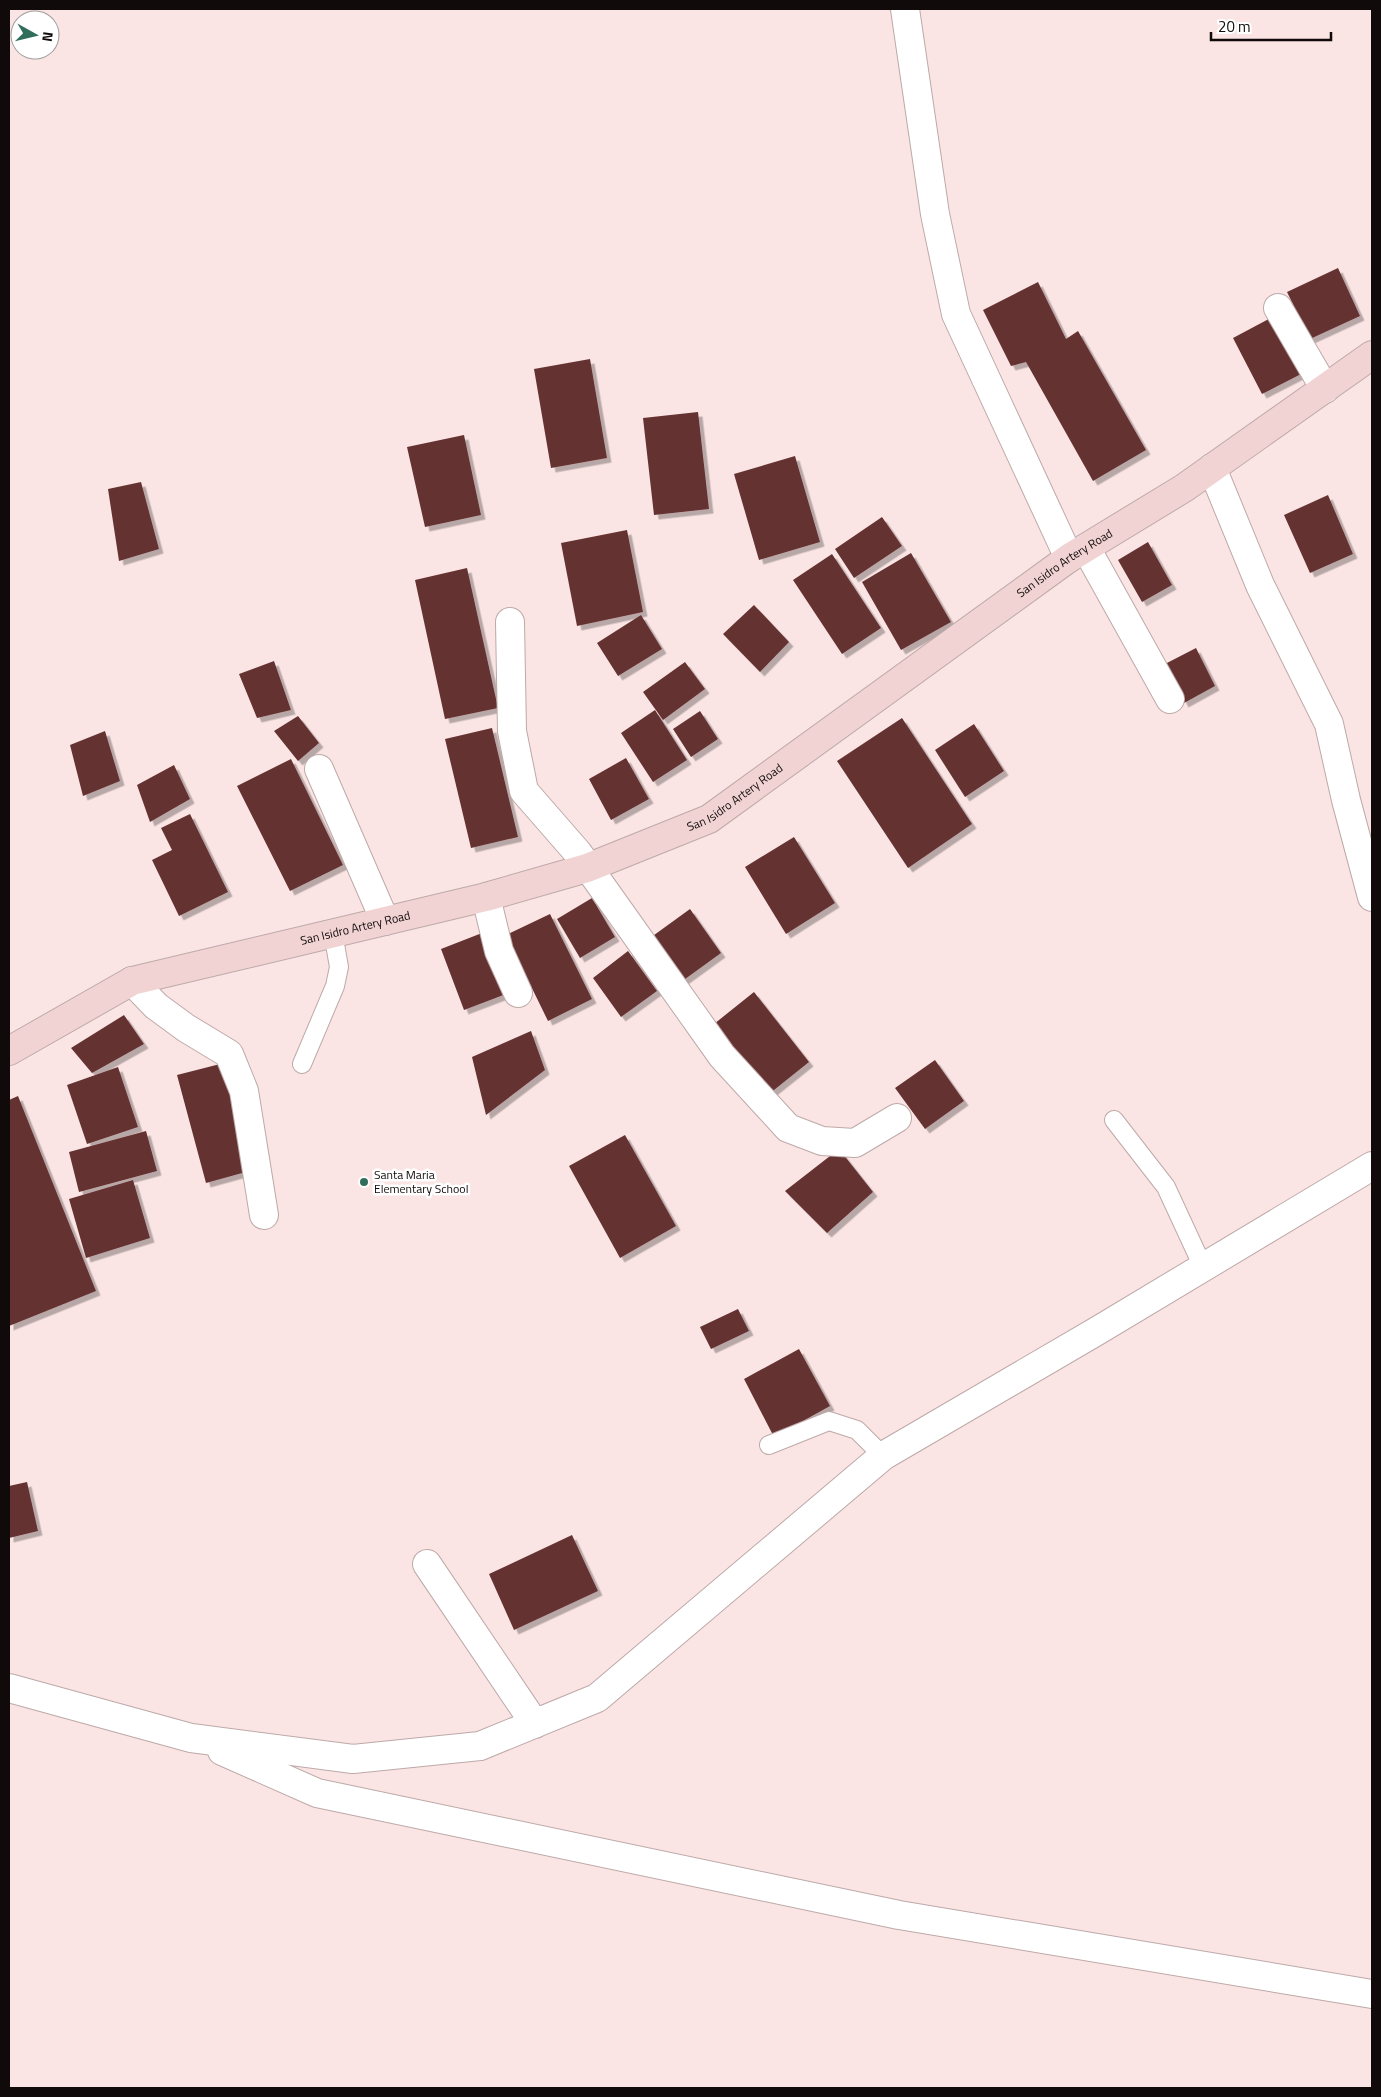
<svg xmlns="http://www.w3.org/2000/svg" width="1381" height="2097" font-family="'Titillium Web',sans-serif">
	<defs>
		<filter id="shadow"><feDropShadow dx="4.5" dy="4.5" stdDeviation="0" flood-color="#0004"/></filter>
	</defs>
	<rect width="100%" height="100%" fill="#fae5e4"/>
	<path fill="#653233" filter="url(#shadow)" d="M1338,268L1360,316L1310,339L1287,292Z
		M1038,282L1066,339L1078,331L1146,450L1093,481L1026,362L1011,366L983,310Z
		M1276,315L1305,372L1262,394L1233,338Z
		M590,359L607,458L551,468L534,369Z
		M698,412L709,509L654,515L643,418Z
		M464,435L481,515L425,527L407,447Z
		M795,456L820,542L759,560L734,474Z
		M141,482L159,549L119,561L108,489Z
		M1328,495L1353,554L1310,573L1284,515Z
		M882,517L902,546L854,578L835,549Z
		M627,530L643,612L577,626L561,543Z
		M1148,542L1172,585L1142,602L1118,560Z
		M911,553L951,622L901,650L862,582Z
		M832,554L881,628L842,654L793,580Z
		M467,568L498,708L445,719L415,580Z
		M754,605L789,642L760,672L723,634Z
		M641,615L662,649L618,676L597,643Z
		M1196,648L1215,686L1184,703L1165,664Z
		M274,661L291,710L257,718L239,674Z
		M685,662L705,689L663,720L643,692Z
		M655,710L687,760L653,782L621,733Z
		M700,711L718,739L691,757L673,729Z
		M298,716L319,743L298,761L274,731Z
		M902,718L972,824L908,868L837,761Z
		M974,724L1004,771L965,797L935,750Z
		M492,728L518,837L471,848L445,739Z
		M105,731L120,781L83,796L70,745Z
		M626,758L649,799L611,820L589,779Z
		M291,759L343,865L290,891L237,786Z
		M174,765L190,799L150,822L137,785Z
		M190,814L228,892L179,916L152,860L172,850L161,828Z
		M794,837L835,903L786,934L745,867Z
		M592,898L615,937L580,958L557,919Z
		M690,909L721,953L681,982L650,938Z
		M550,914L592,999L548,1021L506,935Z
		M482,933L506,994L464,1010L441,949Z
		M628,951L657,991L621,1017L593,978Z
		M754,992L809,1062L769,1094L714,1024Z
		M124,1015L144,1044L92,1073L71,1048Z
		M531,1031L545,1070L486,1115L472,1057Z
		M935,1060L964,1101L925,1129L895,1088Z
		M224,1063L253,1170L206,1183L177,1075Z
		M118,1067L138,1127L87,1144L67,1085Z
		M18,1096L96,1291L9,1326V1100Z
		M146,1131L157,1171L79,1192L69,1152Z
		M625,1135L676,1226L620,1258L569,1166Z
		M839,1149L873,1192L827,1233L785,1191Z
		M133,1180L150,1238L86,1258L69,1199Z
		M738,1309L749,1331L711,1349L700,1327Z
		M799,1349L830,1406L774,1437L744,1379Z
		M27,1482L38,1531L9,1538V1486Z
		M572,1535L598,1591L514,1630L489,1574Z"/>
	<g fill="none" stroke-linecap="round" stroke-linejoin="round">
		<g stroke="#bea9a9" stroke-width="20">
			<path id="lane" d="M302,1064L335,986L339,967L333,933
				M1114,1120L1166,1187L1203,1267
				M769,1445L829,1421L857,1430L883,1456"/>
		</g>
		<g stroke="#bea9a9" stroke-width="30">
			<path id="street" d="M905,9L935,214L956,314L1069,558
				M1278,308L1325,389
				M1212,468L1260,585L1329,724L1346,800L1372,897
				M1086,548L1170,699
				M510,622L512,731L524,791L578,853L722,1056L788,1128L822,1141L855,1143L897,1118
				M319,769L385,921
				M486,897L499,951L518,993
				M132,981L156,1006L186,1028L229,1054L244,1091L264,1215
				M427,1564L535,1724
				M9,1688L191,1738L353,1759L480,1746L597,1698L883,1456L1097,1331L1372,1166
				M222,1751L317,1793L899,1915L1372,1994"/>
		</g>
		<g stroke="#bea9a9" stroke-width="30">
			<g id="secondary">
				<path id="s1" d="M9,1051L132,981L486,897L587,868L709,819L1069,558L1184,488L1372,355"/>
			</g>
		</g>
		<use href="#lane" stroke="#fff" stroke-width="18"/>
		<use href="#street" stroke="#fff" stroke-width="28"/>
		<use href="#secondary" stroke="#f1d3d3" stroke-width="28"/>
	</g>
	<circle fill="#306e5b" stroke="#fff" stroke-width="2" cx="364" cy="1182" r="5"/>
	<g text-anchor="middle" stroke-width="5" stroke-linejoin="round" paint-order="stroke">
		<g font-size="12" fill="#110a0a" stroke="#fff">
			<text dy="4" stroke="none"><textPath href="#s1" startOffset="1180">San Isidro Artery Road</textPath></text>
			<text dy="4" stroke="none"><textPath href="#s1" startOffset="775">San Isidro Artery Road</textPath></text>
			<text dy="4" stroke="none"><textPath href="#s1" startOffset="371">San Isidro Artery Road</textPath></text>
		</g>
		<g font-size="12" fill="#110a0a" stroke="#fff" text-anchor="start">
			<text x="374" y="1179">Santa Maria<tspan x="374" dy="14">Elementary School</tspan></text>
		</g>
	</g>
	<rect width="1381" height="2097" fill="none" stroke="#110a0a" stroke-width="20"/>
	<g transform="translate(35 35) rotate(98)"><circle r="24" fill="#ffffff" stroke="#a09d9d"/>
	<path d="M0-4L9 19L0 12L-9 19Z" fill="#306e5b"/>
	<text y="-8" font-size="14" font-weight="bold" text-anchor="middle" fill="#110a0a">N</text>
	</g>
	<path d="M1211 32v8h120v-8" fill="none" stroke="#110a0a" stroke-width="2.5"/>
	<text x="1218" y="32" font-size="15" fill="#110a0a" stroke="#ffffff" stroke-width="4" paint-order="stroke">20 m</text>
</svg>
